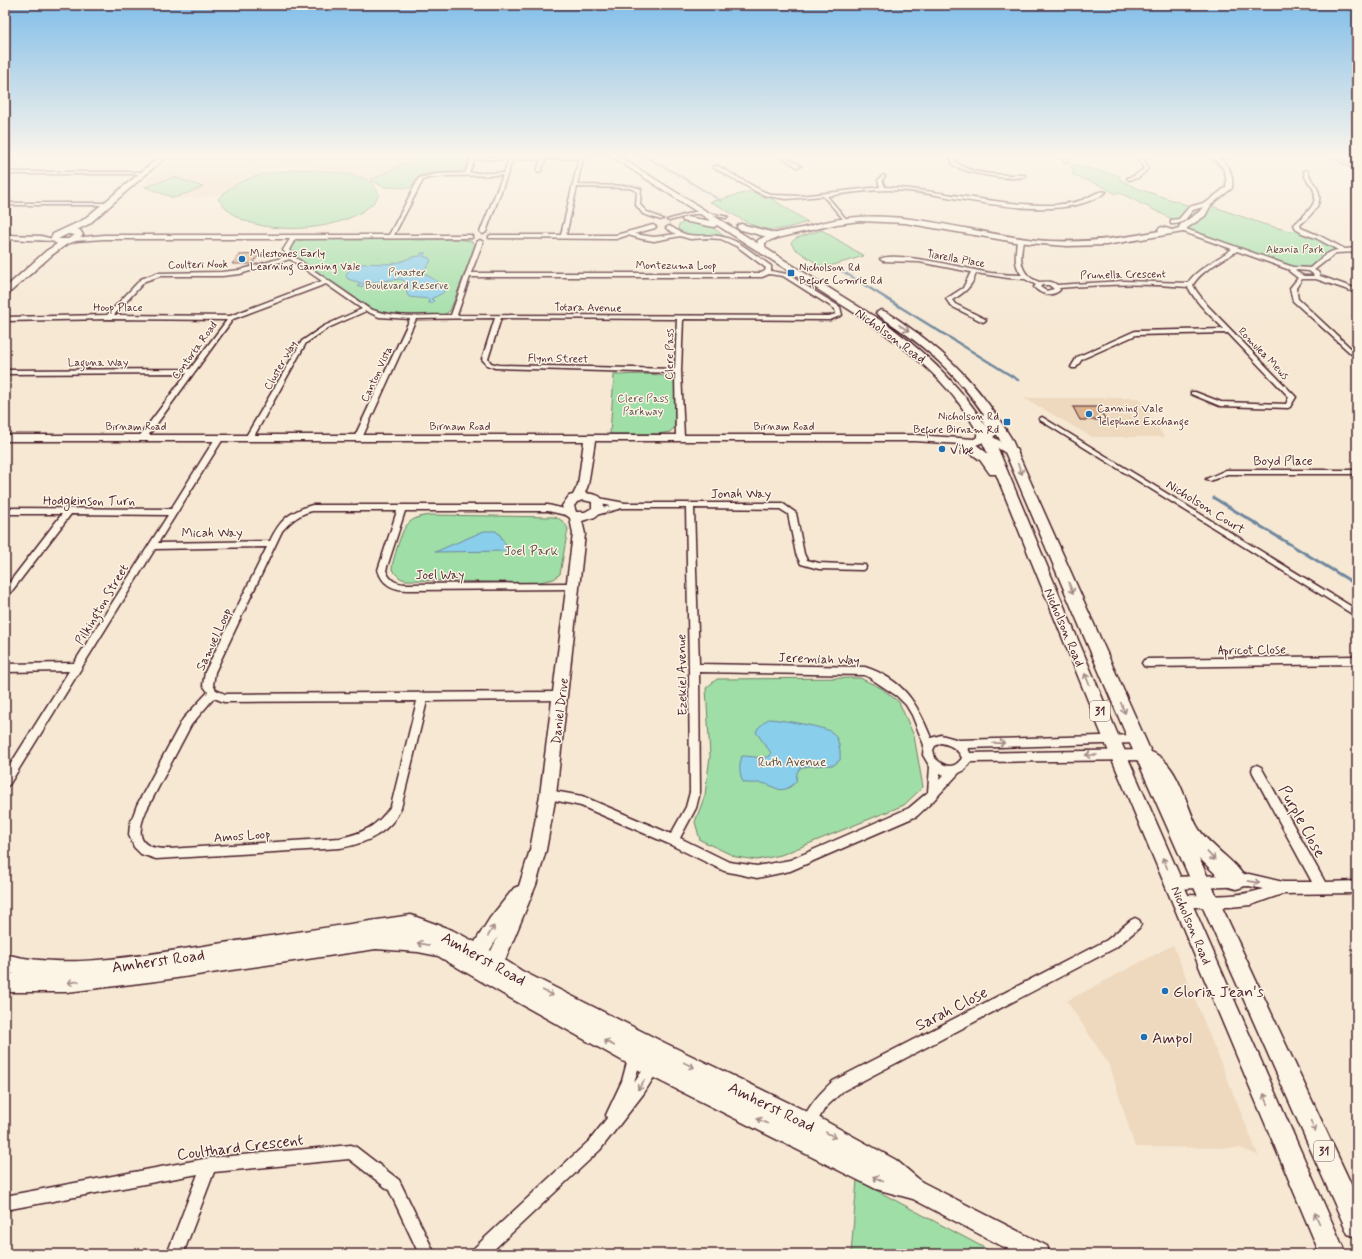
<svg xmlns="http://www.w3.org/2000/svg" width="1362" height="1259" font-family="Mynerve,sans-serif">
	<rect width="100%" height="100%" fill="#f6e8d3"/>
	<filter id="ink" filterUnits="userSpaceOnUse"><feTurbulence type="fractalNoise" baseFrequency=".025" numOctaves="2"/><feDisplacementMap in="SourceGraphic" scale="8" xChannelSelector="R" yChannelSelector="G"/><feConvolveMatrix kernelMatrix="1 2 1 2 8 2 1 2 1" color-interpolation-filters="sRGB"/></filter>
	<g filter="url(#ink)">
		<path fill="#eed8be" d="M175,154H422L371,180L296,164L241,180L218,195L173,199L141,186Z
			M1024,398H1139L1164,437H1092Z
			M1173,945L1258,1155L1240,1148L1135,1147L1110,1066L1067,1001Z"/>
		<path fill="#9fdea6" stroke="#747e68" d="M422,154H472L464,169L461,171L423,174L418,177L411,188L384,187L371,180Z
			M1073,164L1120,176L1119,179L1136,188L1190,206L1204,207L1180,223L1120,193H1114L1100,185L1072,175L1074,171L1071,166Z
			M302,169C317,170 359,173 370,182C375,186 377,190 379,195C376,199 374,203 371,205C342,231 275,235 241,219C231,214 225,207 218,199C239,175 272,172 302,169Z
			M174,177L203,187L174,198L145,187Z
			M752,191L763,197H769L808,222C799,224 790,228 781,229C754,234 733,211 710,202Z
			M1212,206L1263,224L1289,231L1298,230L1316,237L1343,250L1335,252L1313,270L1292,268L1184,230L1194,217Z
			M687,221L709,225L724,236C711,234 688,240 678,230L679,225Z
			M822,230L864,256L823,268L794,248L791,243L796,238Z
			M306,239L360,240L366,239H412L416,240L458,239L471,241L475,246L450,311L443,315L437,316H400L375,311L295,257L290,250L292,244L298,241Z
			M614,375C629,375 663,371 675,381V427L670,432L657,434H610Z
			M432,515L554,517C561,519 565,522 568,529L560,574L554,579L535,583L405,580L400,578L392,570C392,562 395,556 397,548C404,526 407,517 432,515Z
			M860,678L881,688L899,702L914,736L923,787L904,805L781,855L757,860L736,857L700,840L695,822L705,795L710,756L706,688L717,679Z
			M857,1180L996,1254H851Z"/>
		<path fill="#89ceeb" stroke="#70889e" d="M421,253H426L423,256L429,258L431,261L424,271L425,274L442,284L446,290L441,294L431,299L434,301L432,303H428L429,299L409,297L407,294L406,283L401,279L363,283V286L359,287L357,286L361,283L348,279L346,276C352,257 379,266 394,263C403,262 411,256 421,256Z
			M484,531H496L500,535L509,551L435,552Z
			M768,719C778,719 823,727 830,731C839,736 841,751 840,760L834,765L809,766L800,768L797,773L796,782C779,798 776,784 760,783C753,783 750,784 743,782C739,773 739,766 742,756C751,756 761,759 770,756L771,753L756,732L758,728Z"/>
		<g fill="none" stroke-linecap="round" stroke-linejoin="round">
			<path stroke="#70889e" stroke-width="2" d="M640,154L679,175L721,201
				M842,271L857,280"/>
			<path stroke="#70889e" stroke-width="2.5" d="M855,279L1018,380"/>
			<path stroke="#70889e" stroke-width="3" d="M1214,498L1357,585"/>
		</g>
		<path fill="#dcb38d" stroke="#4a1f2b" d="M260,254L252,264H232L239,255Z
			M1073,407H1098L1106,420H1080Z"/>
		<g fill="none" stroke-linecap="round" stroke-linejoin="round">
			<g stroke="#4a1f2b" stroke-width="3">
				<path id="street" d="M473,154H477L476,157L579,156L580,154H584L577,185L631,186L641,189L640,205L647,212L663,219L661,220L643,214L636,205L637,191L630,188L577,187L566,235H616L653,225L656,227L655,228L634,234L654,237L676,234L667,229L666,228L669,226C676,229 681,234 689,235C700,237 711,234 723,237C741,241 756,256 771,266V271L787,274L840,307L842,315L830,320L683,319L681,371L684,438L680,440L676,438L675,373L495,368L487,365L482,359L495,318L416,319L362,438L358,440H355L354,438L410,319L379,317L366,311L328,328L306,343L253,438L249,440H246L245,438L302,341L324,326L362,309L326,284L233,319L145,440H142L138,438L187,373L5,374V370L190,369L227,320L109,319L5,321V317L107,315L141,279L157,273L222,272L240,270L288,256L283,250L290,239H104L75,241L72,239L73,238L104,235H389L419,178L436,174L465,173ZM579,158L561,235H491L489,236V238L616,239L628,235L642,239L654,241L680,236L690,239L707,238L721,239L738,247L766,268L765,271L761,273H471L483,242L480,240L477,242L451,315C423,315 393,319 368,308L293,256L289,250L295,239L472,238V236L470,235H394L423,180L428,178L448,176L503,175L480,232L483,234L486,232L513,159H541L537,171L539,172L541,171L546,159ZM475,159H509L504,173H469ZM290,259L322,281L230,316L114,315L145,281L160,276H222L240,274ZM769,274L783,276L835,309L836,314L829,316L457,315L470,277H762ZM501,318L677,319L675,369L498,365L491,363L488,359Z
					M777,154H781L801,166L797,167Z
					M949,154H953L957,163C975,176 1003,175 1024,175L1026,176C1014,182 965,173 953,165Z
					M1054,154C1060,153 1066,156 1069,161L1065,162L1063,159Z
					M1134,154H1138L1144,160L1148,169L1138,178L1129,180L1127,178L1134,176L1144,169L1140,161Z
					M1329,154H1333L1357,168V171Z
					M714,166H718L760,190L772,195L800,196L880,187L878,180L883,175L885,176L882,180L885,187C942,190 997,206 1054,205C1063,204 1074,203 1082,200C1088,198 1100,189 1106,192C1061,226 962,197 909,191C881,188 855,192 827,196L847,220L845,221L823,196L786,199L767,196L757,192L720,171L714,168Z
					M1306,170L1308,171C1309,177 1312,180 1315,185C1327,202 1312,214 1300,225L1301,228L1320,236L1345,249L1357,248V252L1336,253L1314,270L1318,272L1320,276L1357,289V293L1316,279H1302L1296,288L1298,299L1357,354V359L1293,301L1290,288L1298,278L1289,271L1290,270L1237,251C1224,259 1199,272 1193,285L1197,292L1207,305L1295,396L1296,397L1290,407L1288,408L1220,406L1191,394V392H1195L1221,402L1286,404L1289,397L1228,333L1136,335L1082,359L1076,368H1072L1071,367L1077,357L1135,331L1224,329C1211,316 1196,303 1188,287C1145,283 1102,284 1059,288L1060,290C1052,297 1041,295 1034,287L1036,285L1025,279L1008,278L976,273C972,287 964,293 952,300L955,304L985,319L986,320L983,322L951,306L946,299L963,288L971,272L919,262L883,261L880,259C894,250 971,270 991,273C1001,274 1011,275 1022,275C1013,265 1016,252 1017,240L1020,238L1023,240C1021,254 1018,268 1031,278C1033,279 1036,281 1039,282C1046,282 1051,280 1057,285L1123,281L1188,283C1195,270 1220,258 1232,249L1181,231L1180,230L1183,228L1293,267L1310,268C1318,261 1327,251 1338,250L1316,238L1302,233L1297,230L1294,225C1305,213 1323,203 1311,185C1307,180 1304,177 1304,171ZM1297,270L1309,271L1313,274L1314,276H1304L1295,271ZM1042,285H1049L1054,289L1046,291L1040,287Z
					M5,172H144L146,173L144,174H5Z
					M5,203H107L109,204L107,205H5Z
					M694,212H704L728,217L726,218L704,214H694L669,221L667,220Z
					M5,235L41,236L57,240C53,242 13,239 5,239Z
					M1042,417L1357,610V617L1040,420L1039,419Z
					M216,437H219L223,439L158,543L270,541C280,520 289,512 312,505H548L573,511L574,513L570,516L548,511H405L386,570C389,580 395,583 405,584L572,583L576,586L572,589L410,590C394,590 383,586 378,570L397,511H312C299,514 291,521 282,531L215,672L213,685L216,690L225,694L561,692L564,693L566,696L564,699L561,700L427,701L401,808C390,833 365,844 340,848L156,859L141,854L134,847L129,835L130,824L137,805L183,719L208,692L203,685L205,672L267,547L155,549L9,785L5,787V773L69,671L5,672V664L74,663L168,515L71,514L8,596L5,597V588L62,514H5V508L171,509ZM214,698L224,702L417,701L391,806C377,826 364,833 340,838L169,849C140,849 135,837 146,811L191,725Z
					M1226,470H1357V474H1227L1210,481L1206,479Z
					M598,498L625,503H782L796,513L804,554L807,560L819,563L865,565L866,567L865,569L862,570L819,569L801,564L796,554L788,514L780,509L694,508L699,664L865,667C904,680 917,703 931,738L941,735L959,740L1136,735L1140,736L1141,739L1140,742L1136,743L968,748L970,753L1144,750L1148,752L1149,755L1148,758L1144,760L970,762L965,770L959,773L932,802L917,816L790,871L757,878L724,871L669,844L581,806L544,798L543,795L544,792L548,790L582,796L671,834L686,807L690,792L689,668L686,508H622L596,515L593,514L592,512L593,510L611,506L595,503L594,501L595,499ZM699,672L864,675L867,676L897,696L906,705L912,715L924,745L923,755L930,767L928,792L909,808L790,860L757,866L729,862L680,838L696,808L700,792ZM941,743C951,745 958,749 962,758C954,770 944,767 935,758L933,750L935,746ZM940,773L944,775L939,780Z
					M1357,656V664L1147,667L1144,666L1142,663L1144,660L1147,659Z
					M1257,765L1261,767L1325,882L1357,881V893L1282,894L1251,905L1229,907H1182L1178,905L1176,901L1178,897L1182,895C1209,895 1237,898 1263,889L1249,886L1174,889L1170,887L1168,883L1170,879L1174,877L1249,874L1283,882H1312L1253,773L1252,770L1253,767Z
					M1135,918L1139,920L1141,924L1139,928L1115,948L843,1091L825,1108L813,1129L808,1131L803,1129L801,1124C808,1106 819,1094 833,1081L1107,940L1131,920Z
					M635,1049L640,1051L642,1056L634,1083L649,1061L654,1059L659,1061L661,1066L644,1093L600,1150L489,1254H470L473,1249L590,1140L607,1118L606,1115L622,1081L630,1051Z
					M351,1145L356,1147L399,1180L435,1254H419L389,1190L349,1159L214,1172L183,1254H167L198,1174L5,1210V1196L209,1158Z"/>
			</g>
			<g stroke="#4a1f2b" stroke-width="3">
				<path id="secondary" d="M163,154H169L89,224L77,230H80L83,235L76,241L67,244L52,255L8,294H5V288L46,251L57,244L50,240L53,234L83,220ZM68,234L75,235L68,239H58Z
					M1208,154H1214C1227,163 1234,171 1232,188L1211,205L1205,216L1187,228L1186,232H1183L1106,245L1067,246L1015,242L905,223L860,221L837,224L773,239L765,243V246L769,252L765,254H762L757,246L758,240C772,232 787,231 802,228C820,223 839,218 858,217C918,213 977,234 1036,240C1078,244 1118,239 1159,231L1158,229L1162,227L1172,230L1179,228L1180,225L1199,212L1203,207L1193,210C1186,217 1185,225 1171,224V220L1179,219L1189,207L1207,202L1226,187C1228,167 1220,166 1208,154Z
					M986,413L991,416L999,432L993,437L1017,451L1018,453L1017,455H1009L986,441L976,445L915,441H595L588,485L585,493C598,495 604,495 604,509L595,517L582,521L585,534L556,795L546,850L536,885L505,960L522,971L667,1044L816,1116L896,1160L922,1182L1047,1246L1050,1254H1017L913,1199L876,1189L646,1074L503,994L438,956L418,952L376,949L156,981L67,992H5V974H14L5,972V954C66,971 148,954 210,945C277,935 344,925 411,915L452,930L475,942L490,918L514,888L519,886L530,850L540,795L573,534L570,518L565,514L562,506L569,496L573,495L578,485L584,441H5V435H915L974,439L977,437V434L984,433L988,431L981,416ZM583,500L592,502V508L585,512H576L574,506L577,502ZM498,937L491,951L490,950Z"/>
			</g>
			<g stroke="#4a1f2b" stroke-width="3">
				<path id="primary" d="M608,154H615L891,327C934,360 964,390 993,437L1120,740L1346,1254H1320L1104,740L996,474H990L980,460L956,442L958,439C968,437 980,447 988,454C957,378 891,336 825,294C789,271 753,248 717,225L714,227L683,221L682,219L686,217L711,221Z
					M741,224L778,234L779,236L775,239L738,229L737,227L738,225Z
					M881,310C891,313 901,322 910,328C954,359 983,392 1011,438L1151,752C1178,762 1185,803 1197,826C1208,846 1237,861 1246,880L1243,887L1236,889L1229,887L1199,858L1357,1197V1237L1348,1234L1128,739L999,438C966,382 932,350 878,315L876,313Z"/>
			</g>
			<use href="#street" fill="#fcf5e5" fill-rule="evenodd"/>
			<use href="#secondary" fill="#fcf5e5" fill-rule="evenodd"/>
			<use href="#primary" fill="#fcf5e5" fill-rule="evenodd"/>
		</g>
		<defs><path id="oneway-shaft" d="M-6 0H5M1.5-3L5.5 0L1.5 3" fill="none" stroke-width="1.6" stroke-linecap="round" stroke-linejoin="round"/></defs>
		<g stroke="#a38a88">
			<use href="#oneway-shaft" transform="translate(904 328) rotate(33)"/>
			<use href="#oneway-shaft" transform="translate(1020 469) rotate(67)"/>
			<use href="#oneway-shaft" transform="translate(1071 588) rotate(67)"/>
			<use href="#oneway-shaft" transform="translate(1087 679) rotate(-113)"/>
			<use href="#oneway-shaft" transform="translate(1123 708) rotate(67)"/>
			<use href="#oneway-shaft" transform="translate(999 743) rotate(-2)"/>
			<use href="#oneway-shaft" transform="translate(1091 755) rotate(180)"/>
			<use href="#oneway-shaft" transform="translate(1211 856) rotate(47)"/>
			<use href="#oneway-shaft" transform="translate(1165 863) rotate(-113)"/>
			<use href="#oneway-shaft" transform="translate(1254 882) rotate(11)"/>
			<use href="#oneway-shaft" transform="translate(491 931) rotate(-59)"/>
			<use href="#oneway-shaft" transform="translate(423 944) rotate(-168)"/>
			<use href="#oneway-shaft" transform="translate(73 982) rotate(173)"/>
			<use href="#oneway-shaft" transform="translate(548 993) rotate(27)"/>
			<use href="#oneway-shaft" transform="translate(609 1043) rotate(-152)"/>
			<use href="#oneway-shaft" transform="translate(689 1065) rotate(26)"/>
			<use href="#oneway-shaft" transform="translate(641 1085) rotate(125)"/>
			<use href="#oneway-shaft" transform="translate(1266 1099) rotate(-113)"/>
			<use href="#oneway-shaft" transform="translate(762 1121) rotate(-154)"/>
			<use href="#oneway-shaft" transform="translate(1313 1126) rotate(66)"/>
			<use href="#oneway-shaft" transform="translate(831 1135) rotate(28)"/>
			<use href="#oneway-shaft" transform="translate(878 1179) rotate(-154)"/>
			<use href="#oneway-shaft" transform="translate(1317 1218) rotate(-114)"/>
		</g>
	</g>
	<linearGradient id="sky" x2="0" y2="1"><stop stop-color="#82bee9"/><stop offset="0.47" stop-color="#fbf5eb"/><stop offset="1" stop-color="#fbf5eb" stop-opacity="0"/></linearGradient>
	<rect width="1362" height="330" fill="url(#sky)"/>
	<g fill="#1f6fb2" stroke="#fcf5e5" stroke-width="1.5">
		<circle cx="242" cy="259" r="4"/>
		<rect x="787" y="269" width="8" height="8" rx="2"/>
		<circle cx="1089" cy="414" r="4"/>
		<rect x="1003" y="418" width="8" height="8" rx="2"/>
		<circle cx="942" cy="449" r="4"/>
		<circle cx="1165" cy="991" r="4"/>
		<circle cx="1144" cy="1037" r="4"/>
	</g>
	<g text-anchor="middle" stroke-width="3" stroke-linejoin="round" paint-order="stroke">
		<g font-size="11" fill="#5f4f4a" stroke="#fcf5e5">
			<text x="1295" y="253">Akania Park</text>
			<text x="407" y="276">Pinaster<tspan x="407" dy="13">Boulevard Reserve</tspan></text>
			<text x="643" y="402">Clere Pass<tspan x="643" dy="13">Parkway</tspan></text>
		</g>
		<g font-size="11" fill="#4a1f2b" stroke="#fcf5e5" text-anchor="start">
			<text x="250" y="257">Milestones Early<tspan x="250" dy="13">Learning Canning Vale</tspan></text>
			<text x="799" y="271">Nicholson Rd<tspan x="799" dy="13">Before Comrie Rd</tspan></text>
			<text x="1097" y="412">Canning Vale<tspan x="1097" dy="13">Telephone Exchange</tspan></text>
			<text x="999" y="420" text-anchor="end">Nicholson Rd<tspan x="999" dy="13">Before Birnam Rd</tspan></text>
		</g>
		<g font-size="11" fill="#4a1f2b" stroke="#fcf5e5">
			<text transform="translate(956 258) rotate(10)" y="4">Tiarella Place</text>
			<text transform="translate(198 264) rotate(-1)" y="4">Coulteri Nook</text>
			<text x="676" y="269">Montezuma Loop</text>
			<text transform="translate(1123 274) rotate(-1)" y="4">Prunella Crescent</text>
			<text x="118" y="311">Hoop Place</text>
			<text transform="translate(588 307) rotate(1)" y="4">Totara Avenue</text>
			<text transform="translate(194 350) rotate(-54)" y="4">Contorta Road</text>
			<text transform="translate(1264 353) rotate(46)" y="4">Romulea Mews</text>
			<text transform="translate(669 354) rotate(-89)" y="4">Clere Pass</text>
			<text transform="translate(558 358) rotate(1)" y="4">Flynn Street</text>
			<text x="98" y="366">Laguna Way</text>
			<text transform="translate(280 365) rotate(-60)" y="4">Cluster Way</text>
			<text transform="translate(376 374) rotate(-65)" y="4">Canton Vista</text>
			<text x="136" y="430">Birnam Road</text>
			<text x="460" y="430">Birnam Road</text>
			<text x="784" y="430">Birnam Road</text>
		</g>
		<g fill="#fcf5e5" stroke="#7f5f63" stroke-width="1">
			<rect x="1090" y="701" width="20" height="20" rx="3"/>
			<rect x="1314" y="1141" width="20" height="20" rx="3"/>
		</g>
		<g font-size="12" font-weight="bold" fill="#4a1f2b">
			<text x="1100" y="715">31</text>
			<text x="1324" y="1155">31</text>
		</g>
		<g font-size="13" fill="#4a1f2b" stroke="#fcf5e5">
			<text transform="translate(891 335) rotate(36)" y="5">Nicholson Road</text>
			<text x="1283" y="465">Boyd Place</text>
			<text x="741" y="498">Jonah Way</text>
			<text x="89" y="505">Hodgkinson Turn</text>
			<text transform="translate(1206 506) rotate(32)" y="5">Nicholson Court</text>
			<text x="212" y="537">Micah Way</text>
			<text x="440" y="579">Joel Way</text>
			<text transform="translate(101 604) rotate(-59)" y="5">Pilkington Street</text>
			<text transform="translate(1065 627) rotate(67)" y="5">Nicholson Road</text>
			<text transform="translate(213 639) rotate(-65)" y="5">Samuel Loop</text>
			<text transform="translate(1252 649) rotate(-1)" y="5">Apricot Close</text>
			<text transform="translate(819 658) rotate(2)" y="5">Jeremiah Way</text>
			<text transform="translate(681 675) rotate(-91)" y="5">Ezekiel Avenue</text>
			<text transform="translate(559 711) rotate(-83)" y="5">Daniel Drive</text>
			<text transform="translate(242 835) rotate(-4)" y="5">Amos Loop</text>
			<text transform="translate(1192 925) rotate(67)" y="5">Nicholson Road</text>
		</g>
		<g font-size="13" fill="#4a1f2b" stroke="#fcf5e5" text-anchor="start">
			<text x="950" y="454">Vibe</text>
		</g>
		<g font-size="13" fill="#5f4f4a" stroke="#fcf5e5">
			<text x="531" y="555">Joel Park</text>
			<text x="792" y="766">Ruth Avenue</text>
		</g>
		<g font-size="16" fill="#4a1f2b" stroke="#fcf5e5">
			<text transform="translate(1303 821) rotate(61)" y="6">Purple Close</text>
			<text transform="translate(484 958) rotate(29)" y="6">Amherst Road</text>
			<text transform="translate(158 960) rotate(-8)" y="6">Amherst Road</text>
			<text transform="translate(951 1008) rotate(-27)" y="6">Sarah Close</text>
			<text transform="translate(772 1106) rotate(26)" y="6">Amherst Road</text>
			<text transform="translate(240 1146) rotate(-7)" y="6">Coulthard Crescent</text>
		</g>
		<g font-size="16" fill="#4a1f2b" stroke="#fcf5e5" text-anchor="start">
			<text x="1173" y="997">Gloria Jean's</text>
			<text x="1152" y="1043">Ampol</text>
		</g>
	</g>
	<rect width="1362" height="1259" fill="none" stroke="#fcf5e5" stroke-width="20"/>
	<rect x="10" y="10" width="1342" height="1239" fill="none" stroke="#4a1f2b" stroke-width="1.5" filter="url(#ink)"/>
</svg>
